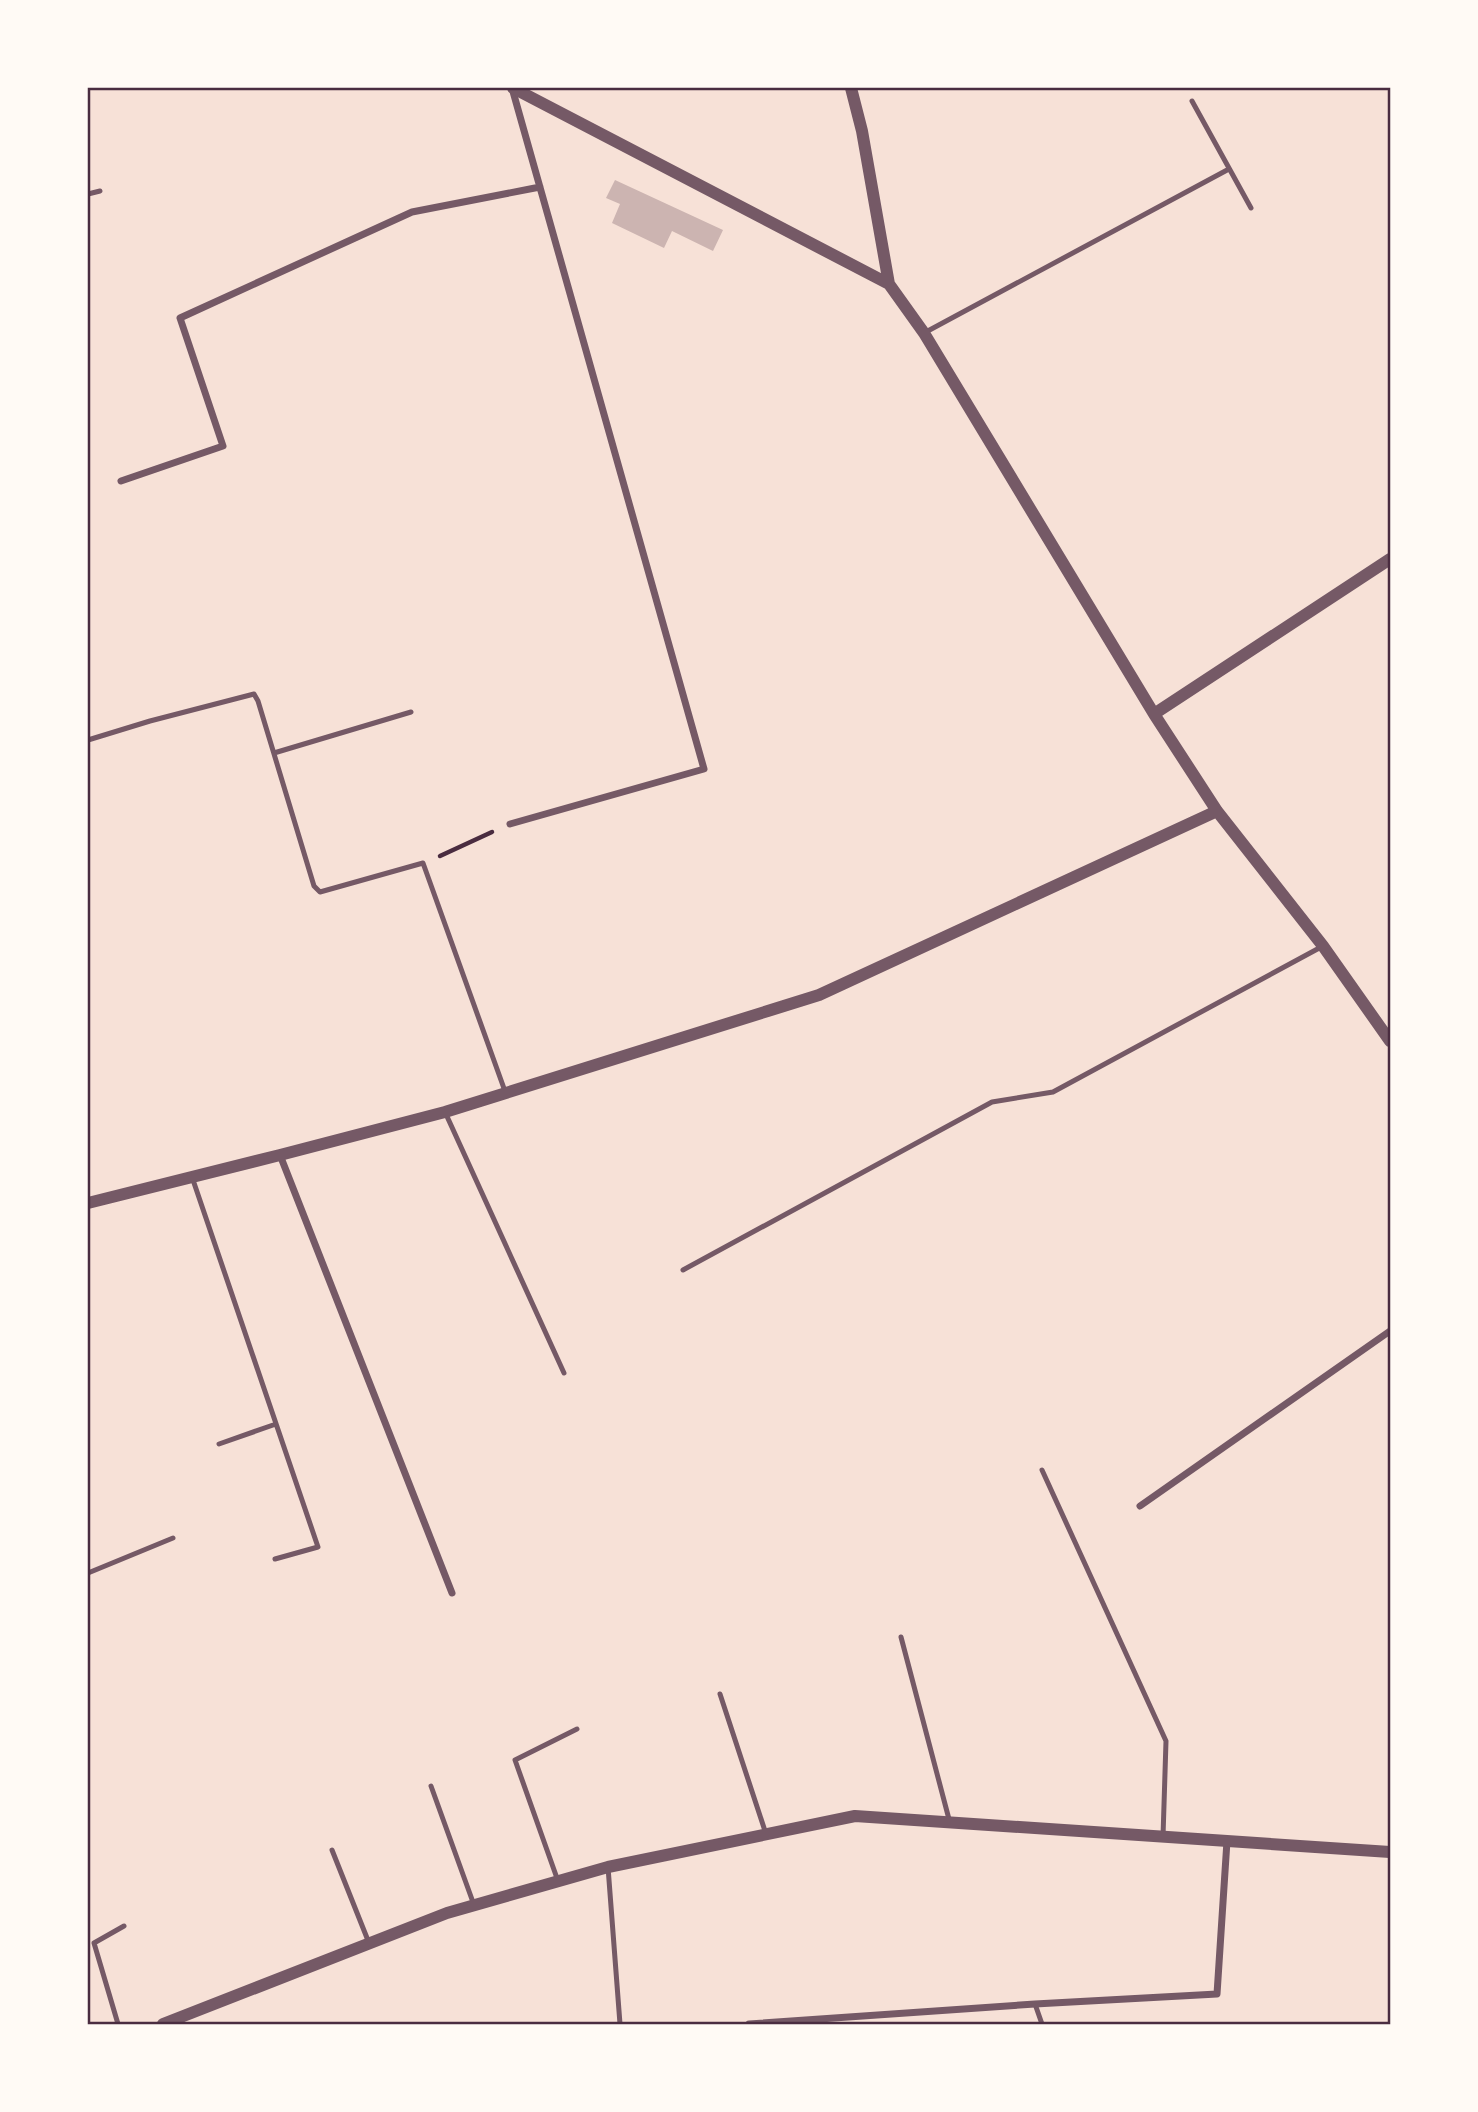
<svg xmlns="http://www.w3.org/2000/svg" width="1478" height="2112" font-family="'Space Grotesk',sans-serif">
	<rect width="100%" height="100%" fill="#f7e1d7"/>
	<path fill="#ccb4b1" d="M615,180L723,230L713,251L672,231L664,248L612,223L620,204L606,198Z"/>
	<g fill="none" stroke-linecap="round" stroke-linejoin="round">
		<path stroke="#4a2c40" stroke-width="4.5" d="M440,856L492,832"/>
		<path stroke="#755966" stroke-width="5" d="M1192,101L1251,208
			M88,194L100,191
			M924,333L1229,169
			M88,740L150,721L254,694L258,701L314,886L320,892L423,863L506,1094
			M274,753L411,712
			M445,1112L564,1373
			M192,1177L318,1547L275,1559
			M683,1270L992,1102L1053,1092L1323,946
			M219,1444L276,1424
			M1042,1470L1166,1741L1163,1837
			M88,1573L173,1538
			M901,1637L950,1823
			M720,1694L766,1834
			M431,1786L474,1905
			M332,1850L369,1943
			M608,1867L620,2024
			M558,1881L515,1760L577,1729
			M1035,2004L1042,2024
			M118,2024L94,1943L124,1926"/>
		<path stroke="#755966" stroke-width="7" d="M121,481L223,446L180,318L412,212L540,187
			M510,824L704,769L512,88
			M280,1155L452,1593
			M1140,1506L1390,1331
			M749,2024L1035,2004L1217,1994L1227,1841"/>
		<path stroke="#755966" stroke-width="12" d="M513,88L889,284
			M851,88L862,131L889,284L924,333L1154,714L1217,811L1323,946L1390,1041
			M1154,714L1390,559
			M88,1203L280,1155L445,1112L819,995L1217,811
			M163,2024L447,1913L608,1867L855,1816L1390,1852"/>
	</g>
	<rect width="1478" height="2112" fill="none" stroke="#fffaf5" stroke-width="178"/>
	<rect x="89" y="89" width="1300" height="1934" fill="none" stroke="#4a2c40" stroke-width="2.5"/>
</svg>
